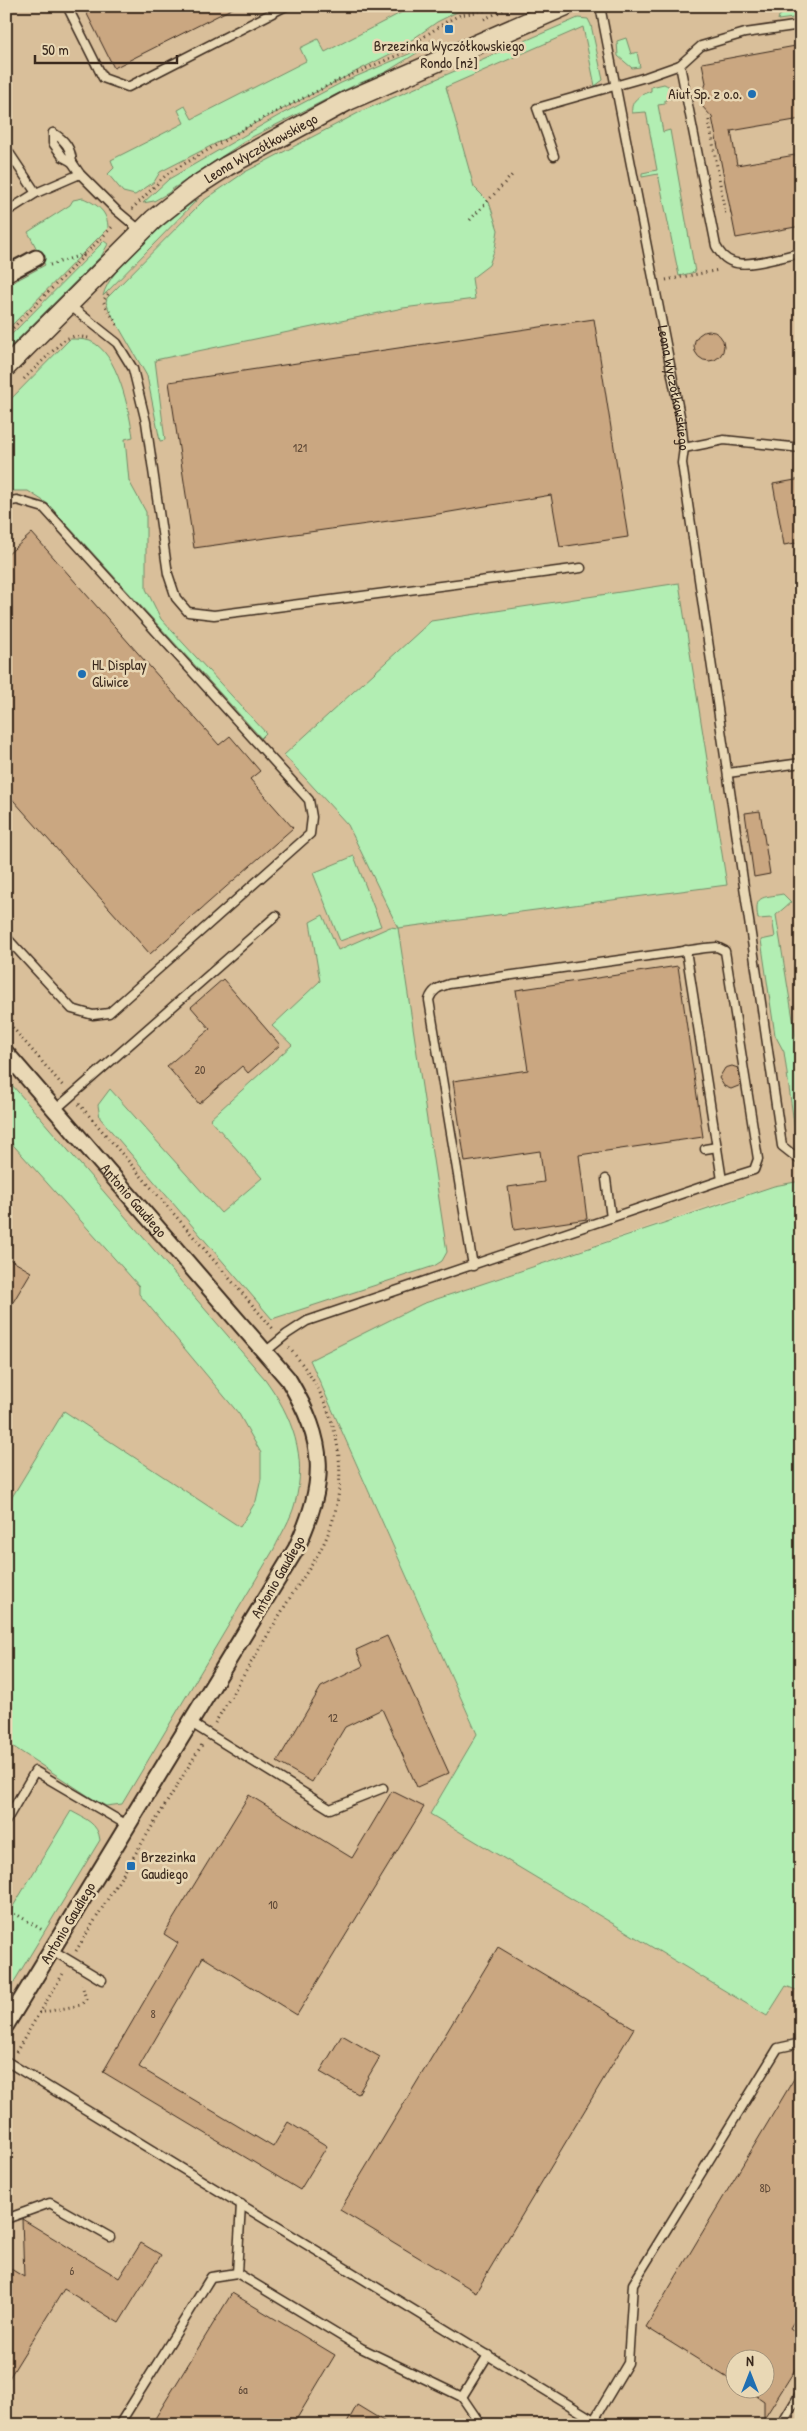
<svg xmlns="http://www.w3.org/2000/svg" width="807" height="2431" font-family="'Patrick Hand',sans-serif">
	<rect width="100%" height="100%" fill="#e4cea9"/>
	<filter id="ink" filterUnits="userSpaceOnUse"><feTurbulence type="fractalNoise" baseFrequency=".02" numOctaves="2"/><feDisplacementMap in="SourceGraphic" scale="10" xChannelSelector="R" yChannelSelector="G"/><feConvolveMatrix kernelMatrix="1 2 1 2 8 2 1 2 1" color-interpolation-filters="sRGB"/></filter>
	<g filter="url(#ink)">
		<path fill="#d9bf9a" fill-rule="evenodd" d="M6,6H801V1181L774,1186L726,1200L422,1304L310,1361L477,1735L766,2016L786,1986L801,1992V2425H6ZM734,2358H764V2388H734Z"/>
		<path fill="#b2eeb3" stroke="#768c68" d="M414,6H487L459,11L437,22L396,51L160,172L154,182L135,195L123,192L108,174L114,168L111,160L184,123L178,110L185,106L192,119L306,61L300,48L318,39L325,52Z
			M795,6H801V17L778,20L779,16Z
			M578,18L588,19L591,25L603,80L595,86L583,27L446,87L474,187L489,202L498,230L495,248L489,265L472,278L475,299L403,308L155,360L165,440L160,441L147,376L109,310L106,302L107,298L203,201L245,172L362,111Z
			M626,38L631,54L637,52L640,67L632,68L618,56L617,41Z
			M430,45L386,72L353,86L250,138L171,190L170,192L154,201L143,203L169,179L278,116L341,83Z
			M664,84C670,87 677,90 677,97L665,100V104L658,105L663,132L670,130L695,272L679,276L658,174L642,177V173L657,170L646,112L632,113C630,100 640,95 651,91V87Z
			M83,198C97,204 108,212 108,228L6,331V286L45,265L28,232L70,205L73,200Z
			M199,198L103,296C109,266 174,216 199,198Z
			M104,241L108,244L102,255L6,351V340Z
			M70,339C76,339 84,339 90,341C118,352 129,410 133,437L125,439L129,481L146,512V589L161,619L266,733L261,738L48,504L28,491H6V404Z
			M679,583L727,885L398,928L447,1252L442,1261L434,1266L272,1319L100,1118L98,1105L110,1089L221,1213L262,1178L210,1119L292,1045L272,1026L320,981L310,922L323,915L338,950L390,927L398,928L348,825L284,755L431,621Z
			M354,856L381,926L340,941L313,873Z
			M783,894L791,902L776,915L801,1068V1144L796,1138L784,1052L775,1035L761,940L775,937L772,918L758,919C754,895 761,898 783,894Z
			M6,1078L265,1379C292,1416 308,1457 295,1503C291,1519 281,1534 274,1549L122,1804L106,1806L93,1799L6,1742V1507L64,1411L240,1527L256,1501L261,1479V1453L239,1414L139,1294V1286L6,1137Z
			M801,1181V1992L786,1986L767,2016L430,1814L477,1734L310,1360L422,1304L774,1186Z
			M71,1811C85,1819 98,1823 100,1840L6,1995V1918Z"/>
		<path fill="#caa781" stroke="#3b2a1e" d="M83,6H237L114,68Z
			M801,45V119L731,131L737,165L801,154V226L736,238L712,117L700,104L706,83L702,63Z
			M594,319L628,537L560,547L551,495L432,515L194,548L169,382Z
			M694 346a15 15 0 1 1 30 0a15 15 0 1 1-30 0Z
			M801,479V542L784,545L773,484Z
			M32,533L219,745L230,736L260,771L250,779L293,828L150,954L6,792V556Z
			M760,811L770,874L754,877L745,813Z
			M678,966L703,1137L579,1155L587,1219L514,1230L508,1187L544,1182L540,1151L465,1162L453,1081L528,1070L516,990Z
			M223,979L280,1045L248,1073L242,1066L199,1104L167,1066L210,1029L191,1007Z
			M732,1066L738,1068L741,1085L731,1089L724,1086L719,1078L725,1068Z
			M6,1257L31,1272L6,1314Z
			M387,1636L449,1773L417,1787L382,1709L345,1727L312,1782L277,1762L321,1687L363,1666L356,1650Z
			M392,1791L424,1807L297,2015L203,1957L139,2067L273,2147L288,2122L327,2146L300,2190L103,2072L178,1943L164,1934L249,1795L352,1858Z
			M498,1947L634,2028L476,2292L340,2210Z
			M342,2035L380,2057L358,2094L320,2072Z
			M801,2067V2310L790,2328L801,2335V2360L764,2419V2401L745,2388H764V2358H734V2382L646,2327Z
			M22,2219L119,2278L141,2243L161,2255L119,2323L64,2289L6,2383V2266L24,2277Z
			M232,2293L335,2355L293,2425H151Z
			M357,2405L390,2425H346Z"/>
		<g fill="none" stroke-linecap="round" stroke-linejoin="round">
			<g stroke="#3b2a1e" stroke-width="11">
				<g id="service">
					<path d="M67,6L103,78L128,87L286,6"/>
					<path id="s1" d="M600,6L681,421L684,448L682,463L782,1146L801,1161"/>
					<path d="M680,65L716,246C720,253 724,259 733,262C747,268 785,256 801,253"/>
					<path d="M53,133V143L63,157L72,162L80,174L116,210L141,231"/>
					<path d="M53,133C65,140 71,148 72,162"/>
					<path d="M6,148L36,193"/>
					<path d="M554,156L537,108L646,77L680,65L701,46L745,33L801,25"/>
					<path d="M6,212L36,193L80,174"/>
					<path d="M68,304L117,343L133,369L146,422L168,574L176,598L188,612L214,615L581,568"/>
					<path d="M684,448L724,440L801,448"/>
					<path d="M6,502L17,500L44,508L309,800L312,817L310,834L109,1013L93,1015L72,1009L6,937"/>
					<path d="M728,773L801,763"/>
					<path d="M686,950L722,1180"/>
					<path d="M55,1110L276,916"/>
					<path d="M705,1149L717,1147"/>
					<path d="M606,1179L611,1218"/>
					<path d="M265,1352L287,1334L307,1321L722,1180L754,1170L758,1159L725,951L717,947L705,948L449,984C439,987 432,990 429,1000L473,1266"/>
					<path d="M191,1723L330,1809L383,1788"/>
					<path d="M6,1821L35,1771L127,1825"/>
					<path d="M52,1950L102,1980"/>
					<path d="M6,2061L602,2425"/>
					<path d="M241,2204L237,2273L361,2348L462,2397L488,2355"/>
					<path d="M6,2219L50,2203L110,2237"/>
					<path d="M462,2397L481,2425"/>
					<path d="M594,2420L628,2363L633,2284L778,2048L801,2043"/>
					<path d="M119,2425L211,2277L237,2273"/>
					<path d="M781,2425L801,2392"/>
				</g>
			</g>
			<g stroke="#3b2a1e" stroke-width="19">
				<g id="minor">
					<path d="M6,274L36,258"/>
					<path id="s2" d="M6,1053L288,1379C327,1444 327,1481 296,1549L6,2025"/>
				</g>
			</g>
			<g stroke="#3b2a1e" stroke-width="22">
				<g id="tertiary">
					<path id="s3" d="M6,367L154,219L193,188L227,166L347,101L565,6"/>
				</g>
			</g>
			<path stroke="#3b2a1e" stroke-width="3" stroke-dasharray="1 4" stroke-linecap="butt" d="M484,19L506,9
				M404,50L446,22L460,15L510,6
				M708,115L725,212
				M132,209L167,174L254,123L337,81L431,41
				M725,212L733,211
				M470,220L513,174
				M50,265L85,254
				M666,280L719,270
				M108,294L103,301L117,325
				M6,335L114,225
				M24,379L65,339L75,336L89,338
				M6,1020L63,1086
				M79,1104L274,1330
				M215,1723C238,1684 262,1645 285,1606C299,1582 318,1559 328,1534C354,1469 335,1399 289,1348
				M6,1908L44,1931
				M76,1951L203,1743
				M39,2013L81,2005L86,1999L82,1985
				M16,2052L64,1972"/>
			<use href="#service" stroke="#e9d8b5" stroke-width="8"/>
			<use href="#minor" stroke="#e9d8b5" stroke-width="15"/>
			<use href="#tertiary" stroke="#e9d8b5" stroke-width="19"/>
		</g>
	</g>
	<g fill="#1f6fb2" stroke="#e9d8b5" stroke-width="2">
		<rect x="444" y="24" width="10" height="10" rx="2.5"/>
		<circle cx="752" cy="94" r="5"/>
		<circle cx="82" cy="674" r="5"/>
		<rect x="126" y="1861" width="10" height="10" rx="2.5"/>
	</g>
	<g text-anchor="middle" stroke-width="5" stroke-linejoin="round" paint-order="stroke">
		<g font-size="12" fill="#5f4937">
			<text x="300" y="452">121</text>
			<text x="200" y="1074">20</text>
			<text x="333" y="1722">12</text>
			<text x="273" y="1909">10</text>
			<text x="153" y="2018">8</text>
			<text x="765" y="2192">8D</text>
			<text x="72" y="2275">6</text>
			<text x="243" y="2394">6a</text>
		</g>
		<g font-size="15" fill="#3b2a1e" stroke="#e9d8b5" text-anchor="start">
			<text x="449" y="51" text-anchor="middle">Brzezinka Wyczółkowskiego<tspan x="449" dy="17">Rondo [nż]</tspan></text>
			<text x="742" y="99" text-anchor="end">Aiut Sp. z o.o.</text>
			<text x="92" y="670">HL Display<tspan x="92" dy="17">Gliwice</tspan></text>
			<text x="141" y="1862">Brzezinka<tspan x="141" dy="17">Gaudiego</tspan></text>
		</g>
		<g font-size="15" fill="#3b2a1e" stroke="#e9d8b5">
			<text dy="5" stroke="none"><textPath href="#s3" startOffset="338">Leona Wyczółkowskiego</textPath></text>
			<text dy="5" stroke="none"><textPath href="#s1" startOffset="389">Leona Wyczółkowskiego</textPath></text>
			<text dy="5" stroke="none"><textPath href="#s2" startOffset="195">Antonio Gaudiego</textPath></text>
			<text transform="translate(278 1577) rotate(-60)" y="5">Antonio Gaudiego</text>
			<text transform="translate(68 1923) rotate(-59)" y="5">Antonio Gaudiego</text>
		</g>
	</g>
	<rect width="807" height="2431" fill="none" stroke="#e9d8b5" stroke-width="25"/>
	<rect x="12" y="12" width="782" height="2406" fill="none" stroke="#3b2a1e" stroke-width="2" filter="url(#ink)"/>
	<g transform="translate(750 2374)"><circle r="24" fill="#e9d8b5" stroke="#a39279"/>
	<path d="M0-4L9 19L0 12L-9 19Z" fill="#1f6fb2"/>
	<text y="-8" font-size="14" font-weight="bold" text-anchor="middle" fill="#3b2a1e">N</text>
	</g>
	<path d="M35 55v8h142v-8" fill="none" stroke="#3b2a1e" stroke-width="2.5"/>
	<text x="42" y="55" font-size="15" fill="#3b2a1e" stroke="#e9d8b5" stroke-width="4" paint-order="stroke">50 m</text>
</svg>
